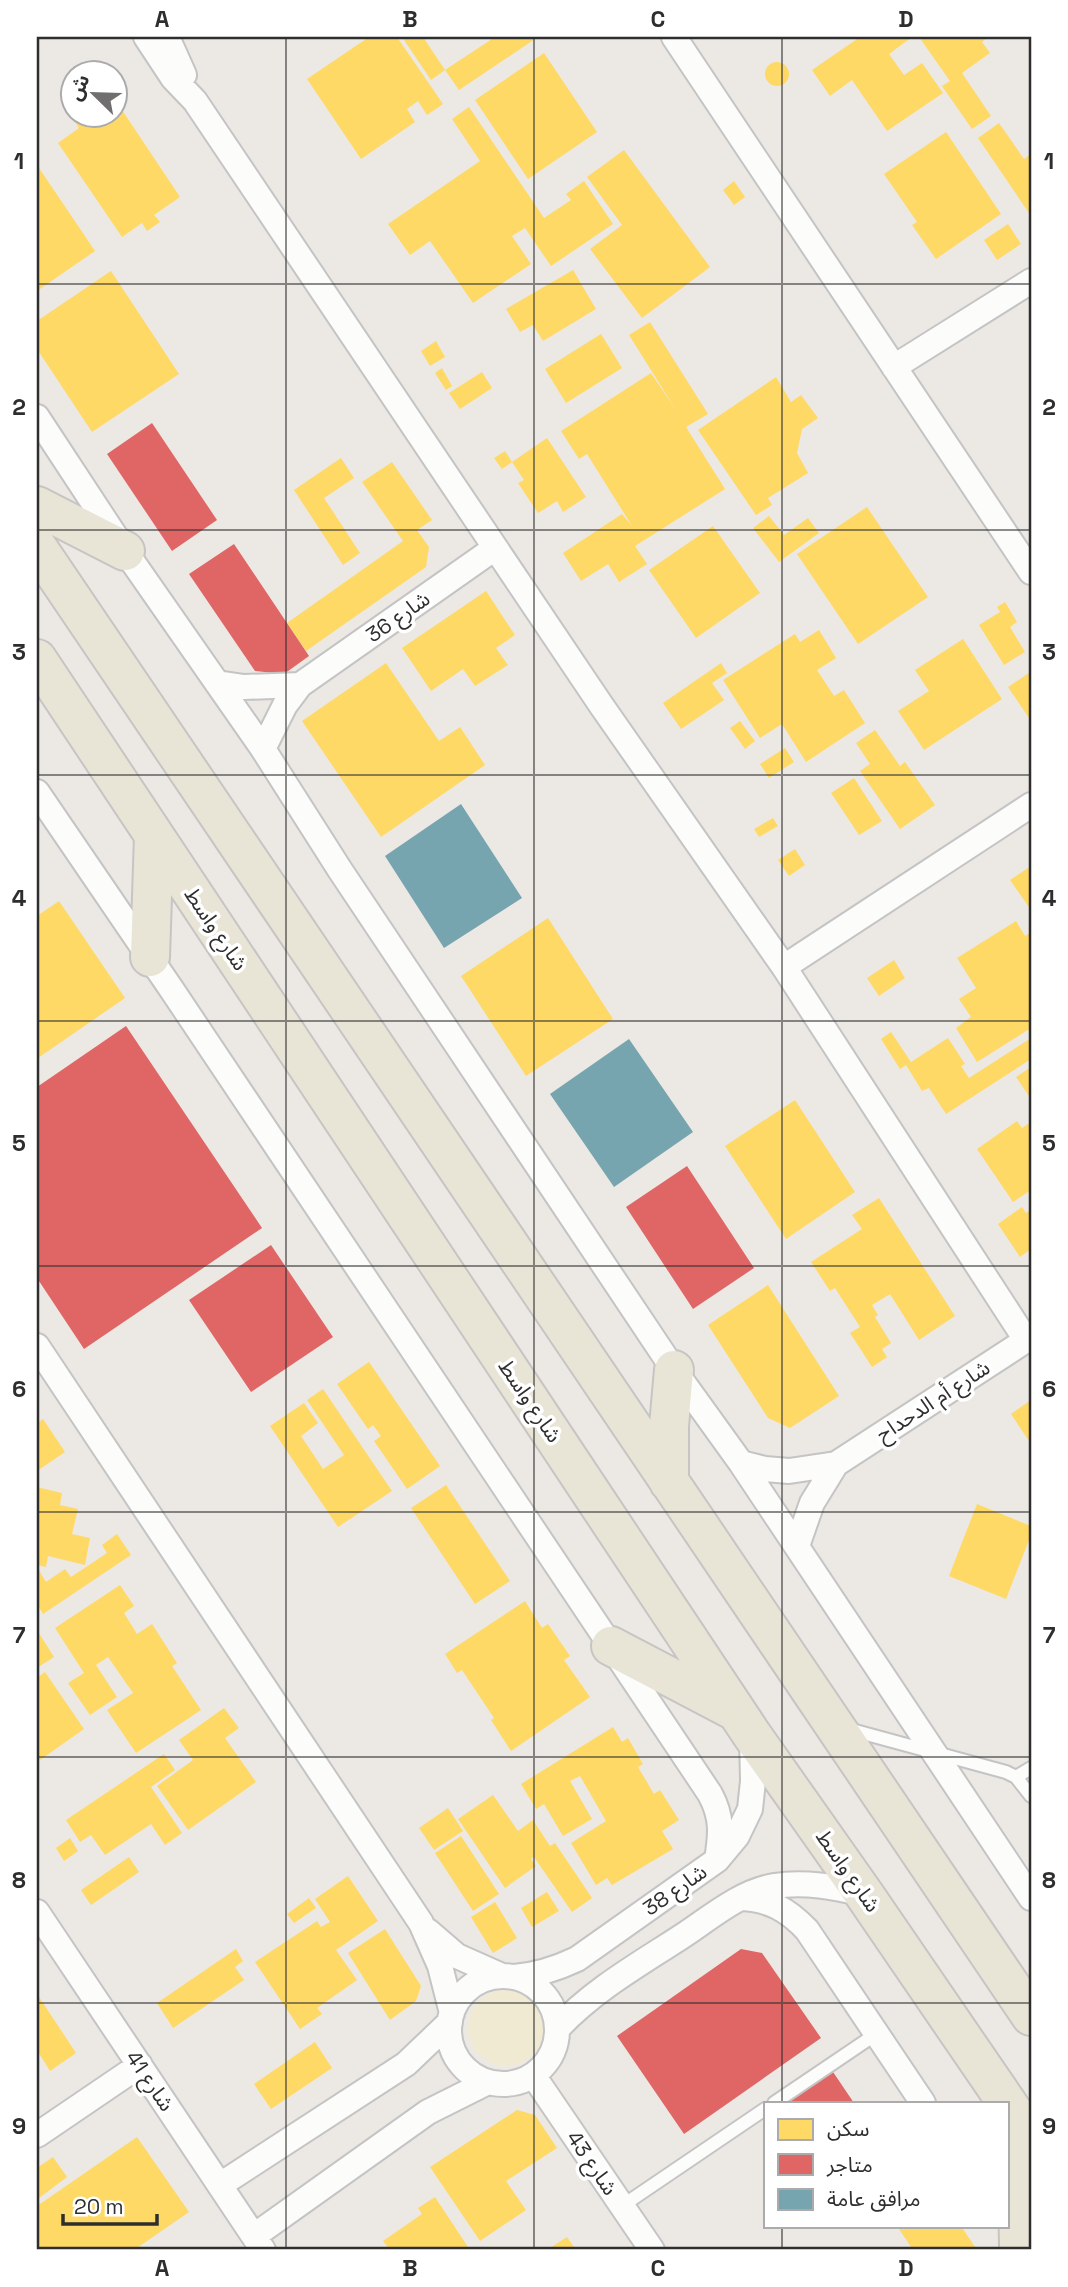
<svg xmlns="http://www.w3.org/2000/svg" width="1068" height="2287" font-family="'Space Grotesk','Noto Sans Arabic',sans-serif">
	<rect width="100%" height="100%" fill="#ece8e4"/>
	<path fill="#f0ead3" d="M468 2028a38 38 0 1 1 76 0a38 38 0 1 1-76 0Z"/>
	<path fill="#ffd966" d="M369,37H397L443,104L427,115L418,101L407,109L415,122L361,159L307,79Z
		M402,37H423L445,70L495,37H538L459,90L445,70L431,80Z
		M860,37H912L889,54L904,75L922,63L943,93L887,131L852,80L830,96L812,70Z
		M919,37H988L982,42L990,53L962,73L991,116L972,129L942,86L950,81Z
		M544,53L597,132L528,179L475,100Z
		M765 74a12 12 0 1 1 24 0a12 12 0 1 1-24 0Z
		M116,101L180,197L154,215L160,222L147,231L142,223L122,237L58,143L79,128L70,114L74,111V116H116Z
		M469,107L544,218L571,200L566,194L584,181L613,224L551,266L525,228L512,236L531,264L473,303L430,241L410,255L388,224L480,161L452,119Z
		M999,123L1024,159L1031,154V216L978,138Z
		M946,132L1001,214L936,259L912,225L917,222L884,174Z
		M624,150L710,267L642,318L590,249L622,225L587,177Z
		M37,165L95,251L37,291Z
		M734,181L745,197L734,205L723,190Z
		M1008,224L1021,244L997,260L984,240Z
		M573,270L596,309L543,341L533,325L520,332L506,309Z
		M111,271L179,374L92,432L37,349V321Z
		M650,322L708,414L686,427L725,489L635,546L647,564L619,582L608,564L581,581L563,553L622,514L632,526L587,454L579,459L561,431L651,373L676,410L629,335Z
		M601,334L622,368L566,403L545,369Z
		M436,341L445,357L430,366L421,351Z
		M442,368L452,386L446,390L435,373Z
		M482,372L492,388L460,409L449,393Z
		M776,377L791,402L801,395L818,418L802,429L797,453L808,473L768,498L772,505L756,515L698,430Z
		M547,438L586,497L563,512L557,501L538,513L518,483L524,480L512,462Z
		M505,451L512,462L502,469L494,458Z
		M341,458L354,478L324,498L360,553L343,565L294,490Z
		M392,462L432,520L417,530L429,547L426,567L306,651L287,623L403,541L362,482Z
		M867,507L928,597L858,644L797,554Z
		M769,516L784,535L808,518L819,533L779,562L753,528Z
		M713,526L760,593L696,638L649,570Z
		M486,591L515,635L496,648L508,665L475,686L463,669L431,691L402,648Z
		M1005,602L1017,622L1010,627L1025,652L1004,665L979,625L1000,612L997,607Z
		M819,630L836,658L817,670L834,696L844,690L865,723L806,762L782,724L760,738L723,680L795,634L800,642Z
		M963,639L1002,699L924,750L898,711L929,691L915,670Z
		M386,663L439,741L460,727L485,765L381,837L302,721Z
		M721,663L727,673L712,683L724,700L681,729L663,703Z
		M1029,673L1031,676V721L1008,687Z
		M740,721L755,741L745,749L730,728Z
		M875,730L900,766L905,762L935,805L900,829L860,771L870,764L856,743Z
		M785,748L794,762L769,778L760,764Z
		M854,778L882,821L859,835L831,793Z
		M773,818L778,826L759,837L754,829Z
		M795,849L805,865L789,876L778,860Z
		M1031,866V910L1010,880Z
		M59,901L125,998L38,1058L37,916Z
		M548,918L613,1019L526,1076L461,976Z
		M1016,921L1025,936L1031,932V1028L977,1062L956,1028L971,1017L959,999L976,988L957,958Z
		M894,960L905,978L879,996L867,978Z
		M891,1032L911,1062L948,1038L965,1064L961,1066L969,1078L1031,1038V1059L946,1114L929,1088L922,1091L906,1065L900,1069L881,1039Z
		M1031,1067V1099L1016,1077Z
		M795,1100L855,1192L786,1239L725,1146Z
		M1017,1121L1022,1128L1031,1122V1190L1013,1202L977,1149Z
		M879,1198L955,1316L919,1340L890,1294L872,1305L878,1315L875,1317L891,1343L882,1349L887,1357L872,1367L850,1333L860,1327L835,1288L830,1291L811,1262L862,1229L852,1215Z
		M1022,1207L1026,1213L1031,1210V1249L1020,1257L998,1224Z
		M768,1285L839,1396L790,1428L768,1418L708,1325Z
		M369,1362L440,1466L407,1489L374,1441L381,1436L373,1425L368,1429L337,1384Z
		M323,1389L392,1491L338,1527L270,1426L304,1403L318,1423L301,1436L323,1469L344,1455L307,1400Z
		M1031,1400V1444L1011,1414Z
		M43,1419L65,1452L37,1471V1423Z
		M446,1485L510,1581L475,1604L411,1508Z
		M37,1487L62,1493L60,1505L78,1509L72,1534L90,1538L85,1565L48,1556L46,1567L37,1565Z
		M977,1504L1031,1526V1535L1006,1599L949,1576Z
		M117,1534L131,1555L43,1614L37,1604V1567L46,1582L65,1569L71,1577L107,1553L102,1545Z
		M120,1585L134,1606L124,1613L137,1634L152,1624L177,1663L172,1666L201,1710L136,1753L107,1710L133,1693L108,1657L96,1665L117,1697L90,1715L68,1683L84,1673L55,1628Z
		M525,1601L542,1628L548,1624L570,1656L564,1660L590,1697L511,1751L491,1720L494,1718L462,1670L457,1673L445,1654Z
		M37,1630L54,1657L37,1668Z
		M45,1672L84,1729L40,1760L37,1756V1678Z
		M224,1708L239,1728L225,1738L256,1782L188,1830L157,1786L193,1760L179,1740Z
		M613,1727L622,1742L628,1738L643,1764L638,1767L654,1794L660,1790L679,1820L662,1831L673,1849L612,1885L607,1878L596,1885L571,1843L606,1821L580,1776L570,1781L592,1819L563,1836L544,1804L536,1809L521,1784Z
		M164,1754L175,1770L151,1787L182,1833L165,1845L151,1824L105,1855L91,1835L80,1842L66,1820Z
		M493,1795L518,1831L533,1820L550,1846L555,1843L592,1898L572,1912L534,1857L531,1859L536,1866L505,1888L458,1819Z
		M448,1808L463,1831L434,1850L419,1828Z
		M461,1836L499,1894L473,1911L435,1853Z
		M70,1838L78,1851L64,1861L56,1848Z
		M129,1857L139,1872L91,1905L81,1890Z
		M348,1876L378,1921L336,1950L357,1980L317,2008L322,2014L300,2029L255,1962L317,1921L321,1927L330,1922L315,1899Z
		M547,1892L559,1911L532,1927L521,1908Z
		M309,1898L316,1908L294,1923L287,1914Z
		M495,1902L517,1938L493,1953L471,1917Z
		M385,1929L421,1986L416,2001L390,2020L348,1953Z
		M236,1949L243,1961L235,1967L244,1980L173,2028L157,2003Z
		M37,1994L76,2053L50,2071L37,2050Z
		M315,2042L332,2068L271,2109L254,2084Z
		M517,2110L535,2115L557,2148L506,2181L526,2210L480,2241L430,2167Z
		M137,2137L189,2212L134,2250H37V2206Z
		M53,2157L67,2177L39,2198L37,2168Z
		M435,2197L468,2247L463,2250H390L383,2241L422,2214L418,2208Z
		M897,2226H961L975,2247L970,2250H913Z
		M567,2237L576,2250H547Z"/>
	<path fill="#e06666" d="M152,423L217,520L172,551L107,454Z
		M234,544L309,656L284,674L255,671L189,574Z
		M126,1026L262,1228L84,1349L37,1278V1087Z
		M687,1166L754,1268L693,1309L626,1207Z
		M271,1245L333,1337L251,1392L189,1300Z
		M741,1949L762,1953L821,2038L684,2134L617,2036Z
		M831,2069L854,2103H781Z"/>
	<path fill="#76a5af" d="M461,804L522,898L444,948L385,856Z
		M629,1039L693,1132L614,1187L550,1094Z"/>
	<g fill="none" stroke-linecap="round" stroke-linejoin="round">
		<g stroke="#c5c4c5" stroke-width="16">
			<path id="lane" d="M848,1729L1006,1772L1016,1777L1031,1796
				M1016,1777L1031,1768
				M774,2103L876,2034
				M622,2206L765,2109"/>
		</g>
		<g stroke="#c5c4c5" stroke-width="28">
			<path id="street" d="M146,37L173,78L195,101L601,705L784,967L1026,1340
				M167,37L184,75
				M674,37L1031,572
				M894,367L1031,281
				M37,417L125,551L263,749L340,870L674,1370L741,1463L1031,1898
				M217,683L244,687L300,685
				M263,749L285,705L300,685L495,548
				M37,792L172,990L710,1794C723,1818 721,1835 717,1860
				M784,967L1031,805
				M37,1346L421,1923L440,1966L452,2013
				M741,1463L765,1469L789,1471L836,1464L1031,1337
				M797,1546L812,1503L836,1464
				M741,1898C769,1899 788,1910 807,1930L923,2103
				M37,1912L263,2250
				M428,1931L457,1956L502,1976
				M449 2030a54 54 0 1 1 108 0a54 54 0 1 1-108 0Z
				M514,1977C538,1975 556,1969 577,1959L717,1860L737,1836L750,1809L753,1781L752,1736
				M557,2029C592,1991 638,1965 681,1937C710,1918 740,1892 774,1886C805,1881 835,1887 864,1894
				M533,2075L652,2250
				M37,2135L140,2065
				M220,2185L406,2064L450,2022
				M254,2236L428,2112L488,2082"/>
		</g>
		<g stroke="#c6c5c4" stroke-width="42">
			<path id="primary" d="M37,506L125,551
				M37,547L1031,2016
				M37,659L752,1735L864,1894L1031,2138
				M150,957L154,835
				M669,1482V1426L674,1370
				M611,1646L733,1710
				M1009,2106L1018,2198L1019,2245"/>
		</g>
		<use href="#lane" stroke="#fcfcfb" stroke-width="12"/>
		<use href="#street" stroke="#fcfcfb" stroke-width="24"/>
		<use href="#primary" stroke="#e8e4d6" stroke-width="38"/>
	</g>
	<path fill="none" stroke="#2e2e2e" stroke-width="2" stroke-opacity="0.55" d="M286,37V2250M534,37V2250M782,37V2103M37,284H1031M37,530H1031M37,775H1031M37,1021H1031M37,1266H1031M37,1512H1031M37,1757H1031M37,2003H1031M782,2226V2250"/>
	<g text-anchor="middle" stroke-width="7" stroke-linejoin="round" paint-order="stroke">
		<g font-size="21" fill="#2e2e2e" stroke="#fff">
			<text transform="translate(398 617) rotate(-35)" y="7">شارع 36</text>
			<text transform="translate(216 929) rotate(56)" y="7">شارع واسط</text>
			<text transform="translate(530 1401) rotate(56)" y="7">شارع واسط</text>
			<text transform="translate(933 1401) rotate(-33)" y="7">شارع أم الدحداح</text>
			<text transform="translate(848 1871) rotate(55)" y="7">شارع واسط</text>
			<text transform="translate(675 1890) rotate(-35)" y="7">شارع 38</text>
			<text transform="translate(150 2081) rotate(56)" y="7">شارع 41</text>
			<text transform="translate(592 2163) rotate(56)" y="7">شارع 43</text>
		</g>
	</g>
	<rect width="1068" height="2287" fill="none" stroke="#ffffff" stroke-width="77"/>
	<rect x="764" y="2102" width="245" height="126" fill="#ffffff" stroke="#ababab" stroke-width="2"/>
	<rect x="778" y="2119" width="35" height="21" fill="#ffd966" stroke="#ababab" stroke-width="2"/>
	<text x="827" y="2136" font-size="21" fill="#2e2e2e">سكن</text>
	<rect x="778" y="2154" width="35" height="21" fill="#e06666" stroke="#ababab" stroke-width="2"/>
	<text x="827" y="2172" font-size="21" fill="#2e2e2e">متاجر</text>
	<rect x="778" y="2189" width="35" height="21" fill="#76a5af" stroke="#ababab" stroke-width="2"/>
	<text x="827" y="2206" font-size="21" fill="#2e2e2e">مرافق عامة</text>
	<g transform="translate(94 94) rotate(293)"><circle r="33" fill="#ffffff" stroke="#ababab" stroke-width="2"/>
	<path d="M0-5L12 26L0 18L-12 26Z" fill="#706f6e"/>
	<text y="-10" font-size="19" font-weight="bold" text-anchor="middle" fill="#2e2e2e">ش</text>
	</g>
	<path d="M63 2214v10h94v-10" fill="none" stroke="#2e2e2e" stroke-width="3.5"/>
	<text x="74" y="2214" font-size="21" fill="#2e2e2e" stroke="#ffffff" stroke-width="5" paint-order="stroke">20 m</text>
	<rect x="38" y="38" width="992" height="2210" fill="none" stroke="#2e2e2e" stroke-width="2.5"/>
	<g font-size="23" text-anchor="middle" font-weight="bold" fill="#2e2e2e">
		<text x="162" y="27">A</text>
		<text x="410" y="27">B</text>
		<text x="658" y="27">C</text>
		<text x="906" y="27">D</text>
		<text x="19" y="169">1</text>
		<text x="1049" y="169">1</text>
		<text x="19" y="415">2</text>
		<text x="1049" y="415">2</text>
		<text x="19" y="660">3</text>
		<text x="1049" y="660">3</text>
		<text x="19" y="906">4</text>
		<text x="1049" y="906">4</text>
		<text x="19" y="1151">5</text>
		<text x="1049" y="1151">5</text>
		<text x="19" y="1397">6</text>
		<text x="1049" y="1397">6</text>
		<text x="19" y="1643">7</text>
		<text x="1049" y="1643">7</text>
		<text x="19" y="1888">8</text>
		<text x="1049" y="1888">8</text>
		<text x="19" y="2134">9</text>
		<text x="1049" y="2134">9</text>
		<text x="162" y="2276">A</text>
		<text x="410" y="2276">B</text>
		<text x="658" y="2276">C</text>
		<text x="906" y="2276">D</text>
	</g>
</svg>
